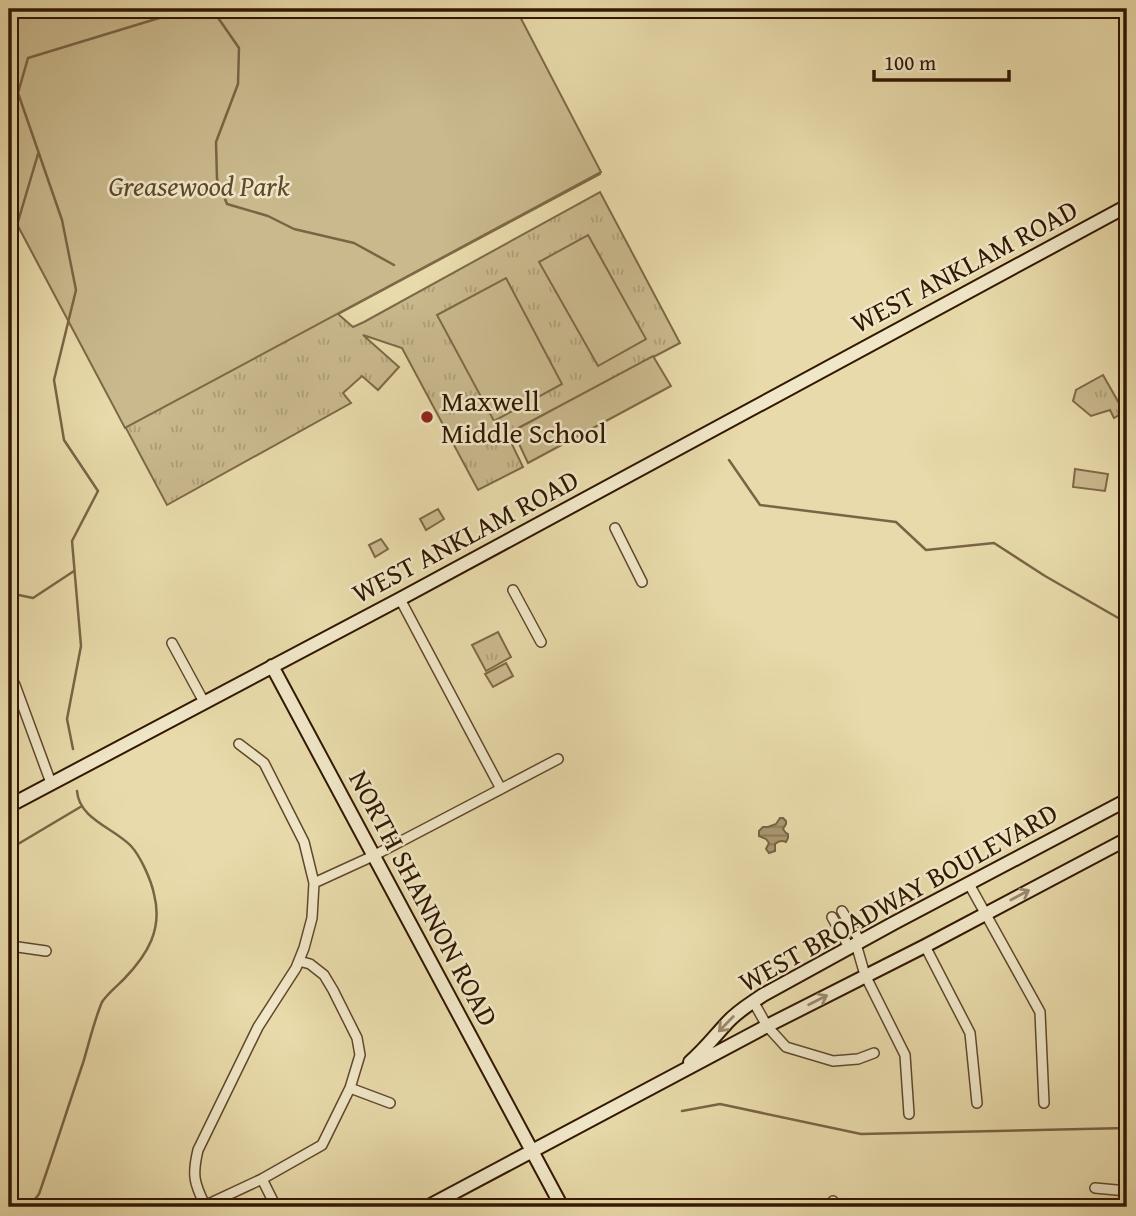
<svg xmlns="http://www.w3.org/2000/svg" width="1136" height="1216" font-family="'Gentium Book Plus',serif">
	<defs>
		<pattern id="grass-tufts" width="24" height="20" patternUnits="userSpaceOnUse" patternTransform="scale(1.75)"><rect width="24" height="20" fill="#c9b98d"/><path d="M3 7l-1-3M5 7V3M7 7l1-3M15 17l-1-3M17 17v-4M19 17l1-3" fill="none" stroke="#ad9e78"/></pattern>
		<pattern id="water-rules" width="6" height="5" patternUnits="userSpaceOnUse" patternTransform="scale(1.75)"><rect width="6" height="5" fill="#aa9871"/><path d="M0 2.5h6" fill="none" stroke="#8b7b5a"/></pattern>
	</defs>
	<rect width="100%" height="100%" fill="#e8daaa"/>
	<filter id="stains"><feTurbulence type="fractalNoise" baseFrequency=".00286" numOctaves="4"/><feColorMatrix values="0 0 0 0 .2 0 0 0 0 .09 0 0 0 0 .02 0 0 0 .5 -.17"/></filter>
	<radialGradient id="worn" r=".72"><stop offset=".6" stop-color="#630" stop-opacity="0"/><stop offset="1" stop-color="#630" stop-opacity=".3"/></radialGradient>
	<path fill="url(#grass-tufts)" stroke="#7e6847" stroke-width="2" d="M9,9H515L600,174L338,314L353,327L364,322L600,192L680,343L507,434L523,467L478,490L402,348L363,335L399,367L378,390L362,376L343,393L351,403L167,505L9,209Z
		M1103,375L1124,412L1114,418L1110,410L1091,416L1073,401L1076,390Z
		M498,632L511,657L486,671L472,645Z"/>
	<path fill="#c9b98d" stroke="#7e6847" stroke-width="2" d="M9,9H516L601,172L125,428L9,209Z
		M588,235L646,339L598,366L539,262Z
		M506,278L562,384L494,421L437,315Z
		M653,356L671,386L528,463L513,431Z
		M1075,469L1108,474L1105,491L1073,487Z
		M438,509L444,519L426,530L420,519Z
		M381,539L388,549L375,557L369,545Z
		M506,663L513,676L493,687L485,674Z"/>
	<path fill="url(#water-rules)" stroke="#7a6444" stroke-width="2" d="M780,818H783L786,821V824L783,829L786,833L788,834V838L786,842C781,840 778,841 775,844V851L769,853L766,849L769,843L766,839L759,836V831L763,827H768L776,824Z"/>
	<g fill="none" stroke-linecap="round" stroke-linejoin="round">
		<path stroke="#7a6444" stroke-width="2.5" d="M212,9L239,48L238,84L216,142L217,179L227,204L268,216L294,229L354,243L394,265
			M9,252L38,154
			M729,460L760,505L896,522L926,550L994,543L1045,576L1127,623
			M9,593L33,598L74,571
			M73,749L67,719L81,646L72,541L98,491L64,440L54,380L76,290L62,220L18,93L28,58L169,15L173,9
			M9,863L10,850L13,847L82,806
			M682,1111L720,1104L861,1134L1127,1128
			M29,1207L39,1194C54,1151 68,1107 83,1063C89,1043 94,1021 102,1002C107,994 117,986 124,979C148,954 163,929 154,894C151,880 141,857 131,846C114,828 79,819 77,791"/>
		<g stroke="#60482b" stroke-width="12">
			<path id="street" d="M615,528L642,582
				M513,590L541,642
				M400,599L501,789
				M172,643L204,702
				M9,674L15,685L51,783
				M314,883L373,856L558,759
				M969,884L1040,1012L1044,1103
				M842,911L860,941
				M832,917L849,947
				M856,944L865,975L905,1055L909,1114
				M925,946L970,1033L977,1103
				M9,948L18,947L46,951
				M753,1001L767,1026L786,1047L833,1061L858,1059L874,1053
				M350,1088L390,1103
				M262,1179L276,1207
				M1095,1188L1127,1191
				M833,1201V1207
				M205,1205C194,1183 192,1175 198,1150L258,1027L296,968L304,948L312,918L314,883L304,842L264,763L239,744
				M202,1207L262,1179L322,1145L350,1088L360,1055L357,1038L333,990L324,975L310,964L299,961"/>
		</g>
		<g stroke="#321701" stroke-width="16">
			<path id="secondary" d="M272,666L562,1207
				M9,806L400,599L1127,206
				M690,1062C704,1050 714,1037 726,1024C736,1012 750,1004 763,995L894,923L1127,800
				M427,1207L767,1026L925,946L1127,839"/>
		</g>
		<use href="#street" stroke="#f0e7c8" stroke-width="9"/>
		<use href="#secondary" stroke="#f0e7c8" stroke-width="12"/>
	</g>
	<defs><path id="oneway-shaft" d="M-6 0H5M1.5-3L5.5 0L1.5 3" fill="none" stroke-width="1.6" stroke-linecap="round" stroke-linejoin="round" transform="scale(1.75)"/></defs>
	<g stroke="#9a896e">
		<use href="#oneway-shaft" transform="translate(1020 895) rotate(-28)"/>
		<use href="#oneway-shaft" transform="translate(818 1000) rotate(-27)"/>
		<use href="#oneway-shaft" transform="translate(726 1024) rotate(134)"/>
	</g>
	<circle fill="#8f2418" stroke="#f0e7c8" stroke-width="2.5" cx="427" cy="417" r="7"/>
	<g text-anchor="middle" stroke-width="5" stroke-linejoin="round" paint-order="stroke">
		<g font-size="28" font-style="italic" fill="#5f482b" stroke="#f0e7c8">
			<text x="199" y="196">Greasewood Park</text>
		</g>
		<g font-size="28" fill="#321701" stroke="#f0e7c8">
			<text transform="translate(964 266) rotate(-28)" y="10">WEST ANKLAM ROAD</text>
			<text transform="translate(465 536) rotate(-28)" y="10">WEST ANKLAM ROAD</text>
			<text transform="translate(898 897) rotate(-29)" y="10">WEST BROADWAY BOULEVARD</text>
			<text transform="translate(424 898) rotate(62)" y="10">NORTH SHANNON ROAD</text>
		</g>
		<g font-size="28" fill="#321701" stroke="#f0e7c8" text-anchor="start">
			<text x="441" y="411">Maxwell<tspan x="441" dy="32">Middle School</tspan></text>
		</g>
	</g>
	<rect width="1136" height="1216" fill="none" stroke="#e8daaa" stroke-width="35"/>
	<rect x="10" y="10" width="1115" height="1195" fill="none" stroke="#321701" stroke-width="3.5"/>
	<rect x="18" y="18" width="1101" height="1181" fill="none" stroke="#321701" stroke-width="2"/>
	<path d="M874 70v10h135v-10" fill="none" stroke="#321701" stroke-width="3.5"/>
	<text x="884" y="70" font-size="21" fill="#321701" stroke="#f0e7c8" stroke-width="5" paint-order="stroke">100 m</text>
	<rect width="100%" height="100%" filter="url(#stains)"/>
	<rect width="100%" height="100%" fill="url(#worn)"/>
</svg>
